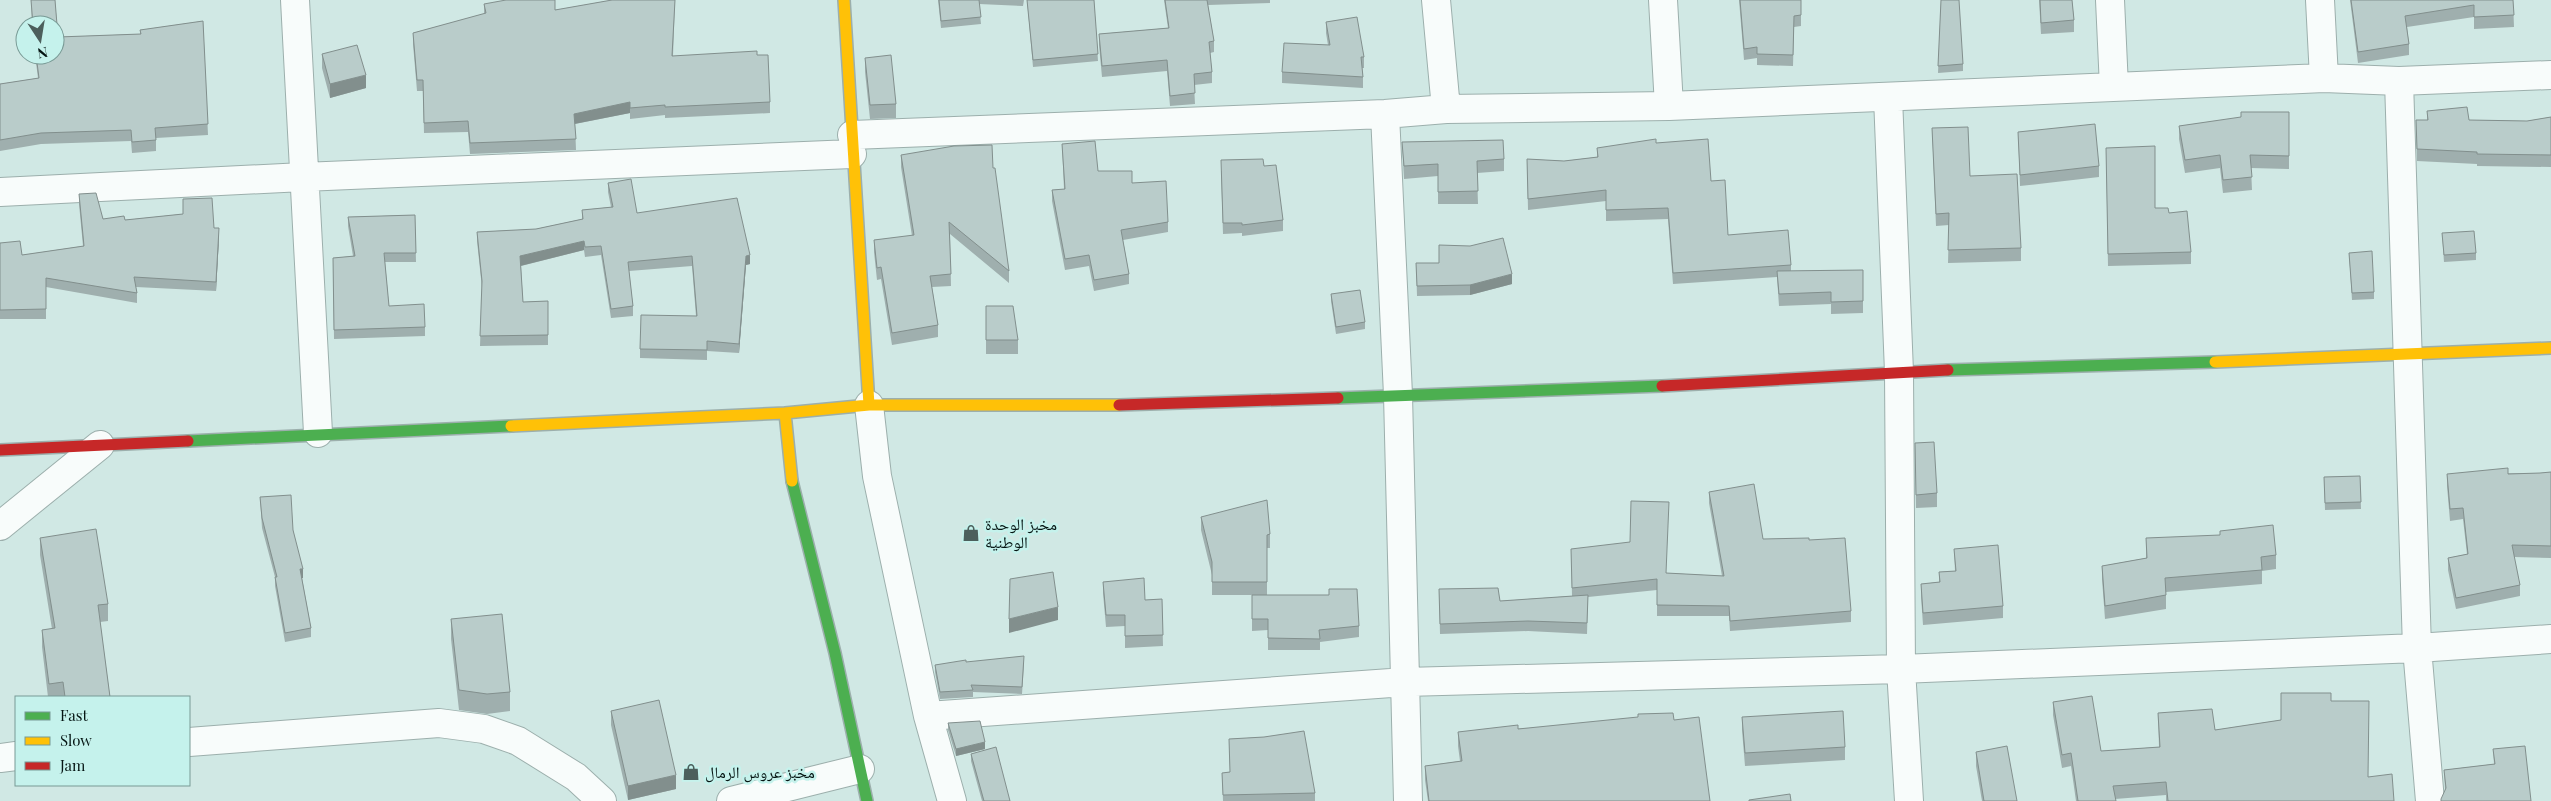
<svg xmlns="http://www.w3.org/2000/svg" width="2551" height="801" font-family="'Playfair Display','Noto Naskh Arabic',serif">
	<rect width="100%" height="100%" fill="#d0e8e4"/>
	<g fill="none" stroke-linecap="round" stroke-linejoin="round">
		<g stroke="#9cafac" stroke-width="30">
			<path id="street" d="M295,0L318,433
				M1436,0L1446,109
				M1663,0L1669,106
				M2110,0L2114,87
				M2320,0L2324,78
				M2399,81L2417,648L2430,801
				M1888,97L1899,372L1901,669L1909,801
				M1385,114L1398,395L1408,801
				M852,135L1385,114L1446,109L1669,106L2324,78L2399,81L2551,75
				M0,192L303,177L852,154
				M869,405L877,476L928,716L952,801
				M0,526L100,445
				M928,716L1405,682L1901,669L2417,648L2551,639
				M189,742L439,723L484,729L518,741L576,777L602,801
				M0,758L16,756
				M731,801L860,769"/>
		</g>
		<g stroke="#9cafac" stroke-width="14">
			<path id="fast" d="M1948,370L2215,362
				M1338,398L1662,386
				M188,441L511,426
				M792,481L835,653L867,801"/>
		</g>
		<g stroke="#9cafac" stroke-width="14">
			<path id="slow" d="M844,0L869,405
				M2215,362L2551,348
				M785,413L869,405H1119
				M511,426L785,413L792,481"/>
		</g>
		<g stroke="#9cafac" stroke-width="14">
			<path id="jam" d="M1662,386L1948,370
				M1119,405L1338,398
				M0,450L188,441"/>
		</g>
		<use href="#street" stroke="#f8fcfb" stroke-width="28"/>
		<use href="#fast" stroke="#4caf50" stroke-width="11"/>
		<use href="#slow" stroke="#ffc107" stroke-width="11"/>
		<use href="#jam" stroke="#c62828" stroke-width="11"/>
	</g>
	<path fill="#9fafae" d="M31,0H55L58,37L140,34V30L203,21L208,135L156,138V151L132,153L131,141L41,144L0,151V84L38,78L35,55H55V25H32Z
		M612,0H675L673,56L757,55L770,102V113L665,118V115L630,119V113L575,124L576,150L470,154L468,132L424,133L423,91H417L413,44V33L484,14V4L555,10Z
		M938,0H1024L1023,6L979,4L981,24L941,28Z
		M1027,0H1094L1098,61L1033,67Z
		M1164,0H1270V3L1208,5L1214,41V52L1210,53L1212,72V83L1194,85L1195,104L1170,106L1167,71L1102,77L1099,45V34L1168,28Z
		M1739,0H1801V26L1794,27L1793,66L1757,65V58L1744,60Z
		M1941,0L1963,64V71L1938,73Z
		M2039,0H2072L2074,20V32L2041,34Z
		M2350,0H2513L2514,27L2474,29V17L2407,27L2409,44V55L2358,63Z
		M1326,22L1364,57V68H1362L1363,77V88L1282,83V72L1328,45L1326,33Z
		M322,54L366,88L330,98L322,68Z
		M865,58L896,104V118L870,119L865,72Z
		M2427,111L2469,120L2527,121L2551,117V167L2477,166V164L2417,161L2416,120H2427Z
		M2289,112V169L2251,168L2252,190L2223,193L2220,168L2185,173L2179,139V126Z
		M1932,128L1970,176L2021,248V261L1948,263L1949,225L1936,226Z
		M2018,132L2099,166V177L2020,186Z
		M1402,142L1504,159V171L1477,173L1478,204H1438V176L1404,179Z
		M1656,143L1711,181L1728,235L1791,265V271L1863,270V313L1831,314V304L1779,306L1777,277L1673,284L1668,219L1606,221V201L1528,210L1527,159L1564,161L1597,157V148Z
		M1062,144L1098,171L1168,222V232L1123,240L1129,274V284L1094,291L1089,266L1065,270L1052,201V190L1064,189Z
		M2106,148L2155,208L2169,213L2191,252V264L2108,266Z
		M901,155L993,168L1009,271V283L950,234L951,286L932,287L938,325V337L892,345L881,279L877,280L874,252V240L912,236L901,167Z
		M1264,166L1283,220V231L1242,236V233L1223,234L1221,171Z
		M608,183L637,213L750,264L746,265L739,353L707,351V360L640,358V349L696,316L692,266L629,271L633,306V316L611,318L601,255L585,257L584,250L521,266L523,302L548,301V345L480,346L482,288L477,241V232L536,229L582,219V210L611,207L608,192Z
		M79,194L103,219L125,220L183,214V199L214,228L219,238L216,291L136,287L137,293V303L46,287V319H0V243L22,255L83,246L79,204Z
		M415,215L416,262H385L389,306L425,327V336L334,339L333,258L353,256L348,226V217Z
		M2442,233L2476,253V260L2444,262Z
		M2349,253L2374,292V299L2352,300Z
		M1416,263H1439L1512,284L1470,295L1417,296Z
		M1331,294L1365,322V329L1336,334L1331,301Z
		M986,306L1018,340V354H986Z
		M1915,443L1937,493V507L1916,508Z
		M2551,472V558L2514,557L2520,585V596L2456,609L2448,570V558L2467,554L2463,519L2450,521L2447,486V474L2540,473Z
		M2360,476L2361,509L2325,510L2324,477Z
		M1709,492L1763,539L1809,540L1851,611V622L1730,631L1729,616H1657V590L1588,597L1587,634L1528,631L1440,634L1439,589L1500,601L1572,596L1571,549L1667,573L1722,576L1709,503Z
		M260,497L293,530L303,578H302L311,628V637L285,642L275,586V577L262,528Z
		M1201,517L1270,534V548H1267V595L1359,626V637L1320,642V650H1268V630L1252,631V595H1212V575L1201,530Z
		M40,538L108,604V621L100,622L110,697H48L42,647V630L52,629L40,555Z
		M2146,538L2276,555V569L2262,571V584L2166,592V609L2105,619L2102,579V566L2146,558Z
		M1954,549L2003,606V618L1923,625L1921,596V584L1939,582V572L1955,571Z
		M1103,582L1145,600L1162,599L1163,646L1125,648V626L1106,627L1103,593Z
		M451,619L510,692V711L487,714L459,710L451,639Z
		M966,662L1024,663L1022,694L973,692V697L940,699L935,672V665Z
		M2331,701L2368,777L2394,801H2166V795L2115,799L2116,801H2076L2071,766L2062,768L2053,715V702L2101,751L2159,747L2158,713L2215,730L2281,720Z
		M611,711L676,789L628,800L611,725Z
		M1742,717L1845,747V760L1745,766L1742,730Z
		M1674,720L1710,801H1428L1425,780V766L1460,761L1458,746V732Z
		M948,723L985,749L956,756L948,730Z
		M1264,737L1315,793V801H1223L1222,773L1230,772L1229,739Z
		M2493,749L2531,801L2445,790L2444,770L2494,764Z
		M1976,752L2017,801H1982L1976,766Z
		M971,754L1010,801H982L971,761Z"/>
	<path fill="#828f8d" d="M366,75V88L330,98V84Z
		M630,102V113L574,124V114Z
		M219,228V238L216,291V282Z
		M584,241V250L520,266V256Z
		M750,255V264L746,265L739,353V344L746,256Z
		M1512,274V284L1470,295V285Z
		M300,569H303V578H300Z
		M1058,607V620L1009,633V619Z
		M985,742V749L956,756V749Z
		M676,775V789L628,800V786Z"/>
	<path fill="#b9ccca" stroke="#828f8d" d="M31,0H55L58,37L141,34L140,30L203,21L208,124L155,128L156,140L132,142L131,130L41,133L0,140V84L39,78L36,55H55V25H33Z
		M506,0H555V10L612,0H675L672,56L757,51V55H768L770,102L665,107V105L630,108V102L574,114L576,139L470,143L468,121L424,123L423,80H417L413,33L486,13L484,4Z
		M939,0H979L981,17L941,21Z
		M1027,0H1094L1098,54L1033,60Z
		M1165,0H1207L1214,41L1209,42L1212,72L1194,74L1195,93L1170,96L1167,60L1102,66L1099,34L1169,28Z
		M1740,0H1801V15L1794,16L1793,55L1757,54V47L1744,49Z
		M1941,0H1959L1963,64L1938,66Z
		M2040,0H2072L2074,20L2041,23Z
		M2351,0H2513L2514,15L2474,17V5L2405,16L2409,44L2358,52Z
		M1357,17L1364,57H1361L1363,77L1282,72L1284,43L1330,45L1326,22Z
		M357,45L366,75L330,84L322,54Z
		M891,55L896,104L870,105L865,58Z
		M2467,107L2469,120L2527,121L2551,117V155L2477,154V152L2417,149L2416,120H2428L2427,111Z
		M2241,112H2289V156L2250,155L2252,177L2223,180L2220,155L2185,160L2179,126L2241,117Z
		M2095,124L2099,166L2020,175L2018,132Z
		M1968,127L1970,176L2017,174L2021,248L1948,250L1949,213L1936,214L1932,128Z
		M1656,139V143L1708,139L1711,181L1725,180L1728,235L1788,230L1791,265L1673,273L1668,208L1606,210V190L1528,199L1527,159L1564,161L1598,157L1597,148Z
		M1503,140L1504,159L1477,161L1478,191L1438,192V164L1404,166L1402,142Z
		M1095,141L1098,171H1132V183L1166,181L1168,222L1121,230L1129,274L1094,280L1089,255L1065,259L1052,190L1065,189L1062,144Z
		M992,145L993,168H995L1009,271L949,222L951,274L930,276L938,325L892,333L881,267L877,268L874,240L914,235L901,155L954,146Z
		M2155,146V208H2168L2169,213L2187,211L2191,252L2108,254L2106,148Z
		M1263,159L1264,166L1276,165L1283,220L1242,225V223H1223L1221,160Z
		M631,179L637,213L737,198L750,255L746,256L739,344L707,341V350L640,349L641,315L697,316L692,256L628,262L633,306L611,309L601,246L585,247L584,241L520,256L523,302L548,301V335L480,336L482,281L477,232L536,229L583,219L582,210L613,207L608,183Z
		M96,193L103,219L124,216L125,220L183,214V199L212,198L214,228H219L216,282L134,277L137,293L46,278V309L0,310V243L20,241L22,255L84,246L79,194Z
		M415,215L416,253H384L389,306L424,304L425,327L334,330L333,258L355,256L348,217Z
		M2474,231L2476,253L2444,255L2442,233Z
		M1503,238L1512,274L1470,285L1417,286L1416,263H1439V245L1470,246Z
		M2372,251L2374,292L2352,293L2349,253Z
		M1863,270V301L1831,302V292L1779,294L1777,271Z
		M1360,290L1365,322L1336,327L1331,294Z
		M986,306H1013L1018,340H986Z
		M1934,442L1937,493L1916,495L1915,443Z
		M2508,468V474L2540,473L2551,472V546L2512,545L2520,585L2456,598L2448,558L2468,554L2463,508L2450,509L2447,474Z
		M2360,476L2361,502L2325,503L2324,477Z
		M1754,484L1763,539L1809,538V540L1845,538L1851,611L1730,621L1729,606L1657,605V579L1572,588L1571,549L1630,542L1631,501L1669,502L1666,573L1724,576L1709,492Z
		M291,495L293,530L303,569H300L311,628L285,633L275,577H277L262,518L260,497Z
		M1267,500L1270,534L1267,535V582H1212V562L1201,517Z
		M2273,525L2276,555L2261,557L2262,570L2165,578L2166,595L2105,606L2102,566L2147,558L2146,538L2220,535V531Z
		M96,529L108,604L98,605L110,697H65L63,682L49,684L42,630L55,628L40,538Z
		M1998,545L2003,606L1923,613L1921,584L1940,582L1939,572L1956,571L1954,549Z
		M1053,572L1058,607L1009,619L1010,579Z
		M1144,578L1145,600L1162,599L1163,635L1125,636V615H1106L1103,582Z
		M1498,588L1500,601L1588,595L1587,623L1528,621L1440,624L1439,589Z
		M1329,589H1357L1359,626L1319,630L1320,639L1268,638V619H1252V595H1329Z
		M502,614L510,692L487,694L459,690L451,619Z
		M1024,656L1022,687L971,685L973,690L940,692L935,665L966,660V662Z
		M2281,693H2331V701H2369L2368,777L2392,774L2394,801H2168L2166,782L2113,786L2116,801H2078L2071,753L2062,755L2053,702L2092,696L2101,751L2160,747L2158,713L2212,709L2215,730L2281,720Z
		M659,700L676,775L628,786L611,711Z
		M1843,711L1845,747L1745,753L1742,717Z
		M1673,713L1674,720L1699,717L1710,801H1429L1425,766L1462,761L1458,732L1518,725V729L1638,717V714Z
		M980,721L985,742L956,749L948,723Z
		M1304,731L1315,793L1223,795L1222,773L1230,772L1229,739L1264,737Z
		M2007,746L2017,801H1984L1976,752Z
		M2525,746L2531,801H2441V799L2446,788L2444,770L2495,764L2493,749Z
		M996,747L1010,801H984L971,754Z
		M1790,794L1791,801H1749V800Z"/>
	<defs>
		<g id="shop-bare" transform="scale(1.35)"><path d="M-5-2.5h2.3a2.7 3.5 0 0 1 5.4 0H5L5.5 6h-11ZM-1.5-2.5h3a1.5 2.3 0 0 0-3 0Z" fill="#4c5f5c" stroke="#c5f2ec" stroke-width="2.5" paint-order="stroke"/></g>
	</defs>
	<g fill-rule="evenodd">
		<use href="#shop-bare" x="971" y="533"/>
		<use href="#shop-bare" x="691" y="772"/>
	</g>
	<g text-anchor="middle" stroke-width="5" stroke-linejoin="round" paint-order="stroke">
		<g font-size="16" fill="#051513" stroke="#c5f2ec" text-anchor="start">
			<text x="985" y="530">مخبز الوحدة<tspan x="985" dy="18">الوطنية</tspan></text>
			<text x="705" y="778">مخبز عروس الرمال</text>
		</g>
	</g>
	<rect x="15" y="696" width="175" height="90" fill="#c5f2ec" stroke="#789a95"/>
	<rect x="25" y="712" width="25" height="8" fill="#4caf50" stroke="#789a95"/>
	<text x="60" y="721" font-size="15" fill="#051513">Fast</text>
	<rect x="25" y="737" width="25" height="8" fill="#ffc107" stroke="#789a95"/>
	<text x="60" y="746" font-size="15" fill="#051513">Slow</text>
	<rect x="25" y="762" width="25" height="8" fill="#c62828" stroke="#789a95"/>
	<text x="60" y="771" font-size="15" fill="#051513">Jam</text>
	<g transform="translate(40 40) rotate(168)"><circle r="24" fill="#c5f2ec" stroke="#789a95"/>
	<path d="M0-4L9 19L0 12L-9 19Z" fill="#4c5f5c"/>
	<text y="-8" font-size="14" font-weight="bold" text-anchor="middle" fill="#051513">N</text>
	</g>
</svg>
